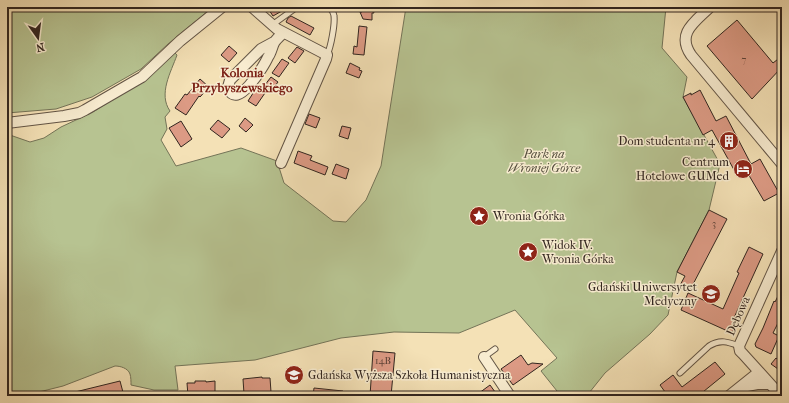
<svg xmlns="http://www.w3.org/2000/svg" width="789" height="403" font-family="'IM FELL French Canon',serif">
	<rect width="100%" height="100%" fill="#f4e1b6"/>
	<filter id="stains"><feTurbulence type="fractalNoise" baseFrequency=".005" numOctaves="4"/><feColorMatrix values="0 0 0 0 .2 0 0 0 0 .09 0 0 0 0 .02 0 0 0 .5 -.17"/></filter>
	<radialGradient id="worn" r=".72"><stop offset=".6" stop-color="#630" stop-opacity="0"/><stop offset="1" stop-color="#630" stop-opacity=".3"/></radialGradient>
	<path fill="#b7c391" stroke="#747458" d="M7,7H213L168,44L141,69L92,97L56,109L7,113Z
		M406,7H666L662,48L687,77L683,97L720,164L709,210L677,272L668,315L650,334L605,373L589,393L585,396H561L541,371L557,358L515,310L459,333L394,332L341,338L255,360L175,366L178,390H154L131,385C131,382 131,377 130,374C128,368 120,366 115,366L63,386L39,392L30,396H7V134L30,142L44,138L61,127L93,112L137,84L173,51L177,55C171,72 158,94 170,111L165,117L167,129L161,140L176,166L241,148L277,161L284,183L333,221L346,222L366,200L381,166Z"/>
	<path fill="#dc9a84" stroke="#31251f" d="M267,7H289L273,16Z
		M360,7H372L374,13H372V20L363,19L360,12H362Z
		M291,16L314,28L310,35L286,22L288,18Z
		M737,20L773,63L782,56V67L752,99L707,46Z
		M359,26L367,27L364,55L353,54L354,46L357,47Z
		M229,46L237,53L229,62L221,55Z
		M297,47L304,51L295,63L288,58Z
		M282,59L289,63L279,77L272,73Z
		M350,63L360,68L359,70L362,71L359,78L346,73Z
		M271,77L278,82L271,91L264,86Z
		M200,79L209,87L200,97L199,96L186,115L175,108L185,94L187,95Z
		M257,87L265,93L256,106L248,101Z
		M700,90L716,121L726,116L751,164L760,159L779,193L764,201L747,172L738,177L712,130L703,135L683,97L691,93V95Z
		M309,114L320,118L316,128L305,124Z
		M245,118L253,125L246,132L239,126Z
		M218,120L230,129L222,138L210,129Z
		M181,121L192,139L181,147L169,128Z
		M342,126L351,128L348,139L339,136Z
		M298,151L312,156L310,160L328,167L325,175L294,163Z
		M336,164L349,169L346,179L332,174Z
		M709,210L727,219L689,292L679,287L685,276L677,272Z
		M749,247L763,254L733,320L737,322L732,333L681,310L688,293L723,309L739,273L737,272Z
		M782,288V320L780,319L773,333L779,336L771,354L756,347L755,344L763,328L774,301L775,302Z
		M373,351L395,353L391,396H370Z
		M521,355L528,365L532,363L543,364L513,385L501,369Z
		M776,358L782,362V364L778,369L771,364Z
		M715,362L725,374L698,396H668L660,385L673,375L682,387Z
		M262,377V378H270L271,392H270V396H245V393L244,394L243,379Z
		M120,381L124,396H71V393Z
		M195,381H206V382L215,381V395L188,396L187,383H195Z
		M490,385L498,396H475Z
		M314,388L343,391V396H313Z"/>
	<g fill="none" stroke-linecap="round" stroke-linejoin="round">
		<g stroke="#625445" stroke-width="7">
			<path id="lane" d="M272,25L297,7
				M327,55C331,47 335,24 334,16C334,15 332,10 332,10L327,7
				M484,357L495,349
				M680,373L709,346C720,339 728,342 739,346"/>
		</g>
		<g stroke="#625445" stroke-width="12">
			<path id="street" d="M252,7L277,29L327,55L326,59L281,163
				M710,7C695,22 676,33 691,55L782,164
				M274,42L261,49L230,80L228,87C236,113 264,66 268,57C271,53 272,47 274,43C276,39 280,36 283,33
				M7,123L64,116L79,113L85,110L135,81L142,77L180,41L222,7
				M484,357L510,396
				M742,387L757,384H770
				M729,396L759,372
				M781,396L743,354L740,351L739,346L782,251"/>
		</g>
		<use href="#lane" stroke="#f8ecd0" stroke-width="5"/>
		<use href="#street" stroke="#f8ecd0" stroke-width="10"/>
	</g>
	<defs>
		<g id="building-disc" transform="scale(1)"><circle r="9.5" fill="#8f2418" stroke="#f8ecd0"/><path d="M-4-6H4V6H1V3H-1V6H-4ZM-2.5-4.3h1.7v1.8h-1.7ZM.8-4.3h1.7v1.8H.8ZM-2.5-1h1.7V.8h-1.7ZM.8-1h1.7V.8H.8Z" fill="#fff"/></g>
		<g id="hotel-disc" transform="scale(1)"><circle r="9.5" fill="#8f2418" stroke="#f8ecd0"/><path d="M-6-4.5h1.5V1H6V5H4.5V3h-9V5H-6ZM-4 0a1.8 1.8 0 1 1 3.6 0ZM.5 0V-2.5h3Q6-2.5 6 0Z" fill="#fff"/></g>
		<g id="sight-disc" transform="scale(1)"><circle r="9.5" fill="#8f2418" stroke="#f8ecd0"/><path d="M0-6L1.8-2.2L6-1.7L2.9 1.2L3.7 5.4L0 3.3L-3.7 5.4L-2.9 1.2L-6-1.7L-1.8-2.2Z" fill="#fff"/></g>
		<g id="university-disc" transform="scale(1)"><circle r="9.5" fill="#8f2418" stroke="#f8ecd0"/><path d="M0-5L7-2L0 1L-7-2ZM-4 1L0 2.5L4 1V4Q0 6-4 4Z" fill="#fff"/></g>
	</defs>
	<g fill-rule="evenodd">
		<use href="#building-disc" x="729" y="141"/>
		<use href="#hotel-disc" x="743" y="169"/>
		<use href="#sight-disc" x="479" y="216"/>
		<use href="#sight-disc" x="528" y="252"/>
		<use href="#university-disc" x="711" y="294"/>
		<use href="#university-disc" x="294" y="375"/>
	</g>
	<g text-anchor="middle" stroke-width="3" stroke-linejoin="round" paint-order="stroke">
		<g font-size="10" fill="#5c4238">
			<text x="744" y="63">7</text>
			<text x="714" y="227">3</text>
			<text x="383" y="364">14B</text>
		</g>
		<g font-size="12" fill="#31251f" stroke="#f8ecd0" text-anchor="end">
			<text x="715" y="145">Dom studenta nr 4</text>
			<text x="729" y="166">Centrum<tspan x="729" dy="14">Hotelowe GUMed</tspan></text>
			<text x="493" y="220" text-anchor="start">Wronia Górka</text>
			<text x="542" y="249" text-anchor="start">Widok IV.<tspan x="542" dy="14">Wronia Górka</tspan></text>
			<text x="697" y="291">Gdański Uniwersytet<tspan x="697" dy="14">Medyczny</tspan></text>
			<text x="308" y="379" text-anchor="start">Gdańska Wyższa Szkoła Humanistyczna</text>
		</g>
		<g font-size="12" font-style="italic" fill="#524c3c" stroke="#f8ecd0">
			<text x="544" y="158">Park na<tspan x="544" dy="14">Wroniej Górce</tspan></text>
		</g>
		<g font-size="12" fill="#31251f" stroke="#f8ecd0">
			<text transform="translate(738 316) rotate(-66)" y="4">Dębowa</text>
		</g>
		<g font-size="13" font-weight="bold" fill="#7a1f14" stroke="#f8ecd0">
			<text x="242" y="77">Kolonia<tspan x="242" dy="15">Przybyszewskiego</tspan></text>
		</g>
	</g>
	<rect width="789" height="403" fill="none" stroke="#f4e1b6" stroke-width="24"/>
	<rect x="8" y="8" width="773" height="387" fill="none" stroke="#31251f" stroke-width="2"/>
	<rect x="12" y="12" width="765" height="379" fill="none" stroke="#31251f"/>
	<g transform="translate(38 38) rotate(166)" stroke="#f8ecd0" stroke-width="3" paint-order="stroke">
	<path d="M0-3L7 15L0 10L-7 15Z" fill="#31251f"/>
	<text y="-6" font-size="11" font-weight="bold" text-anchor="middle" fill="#31251f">N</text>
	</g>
	<rect width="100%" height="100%" filter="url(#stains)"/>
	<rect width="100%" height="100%" fill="url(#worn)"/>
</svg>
